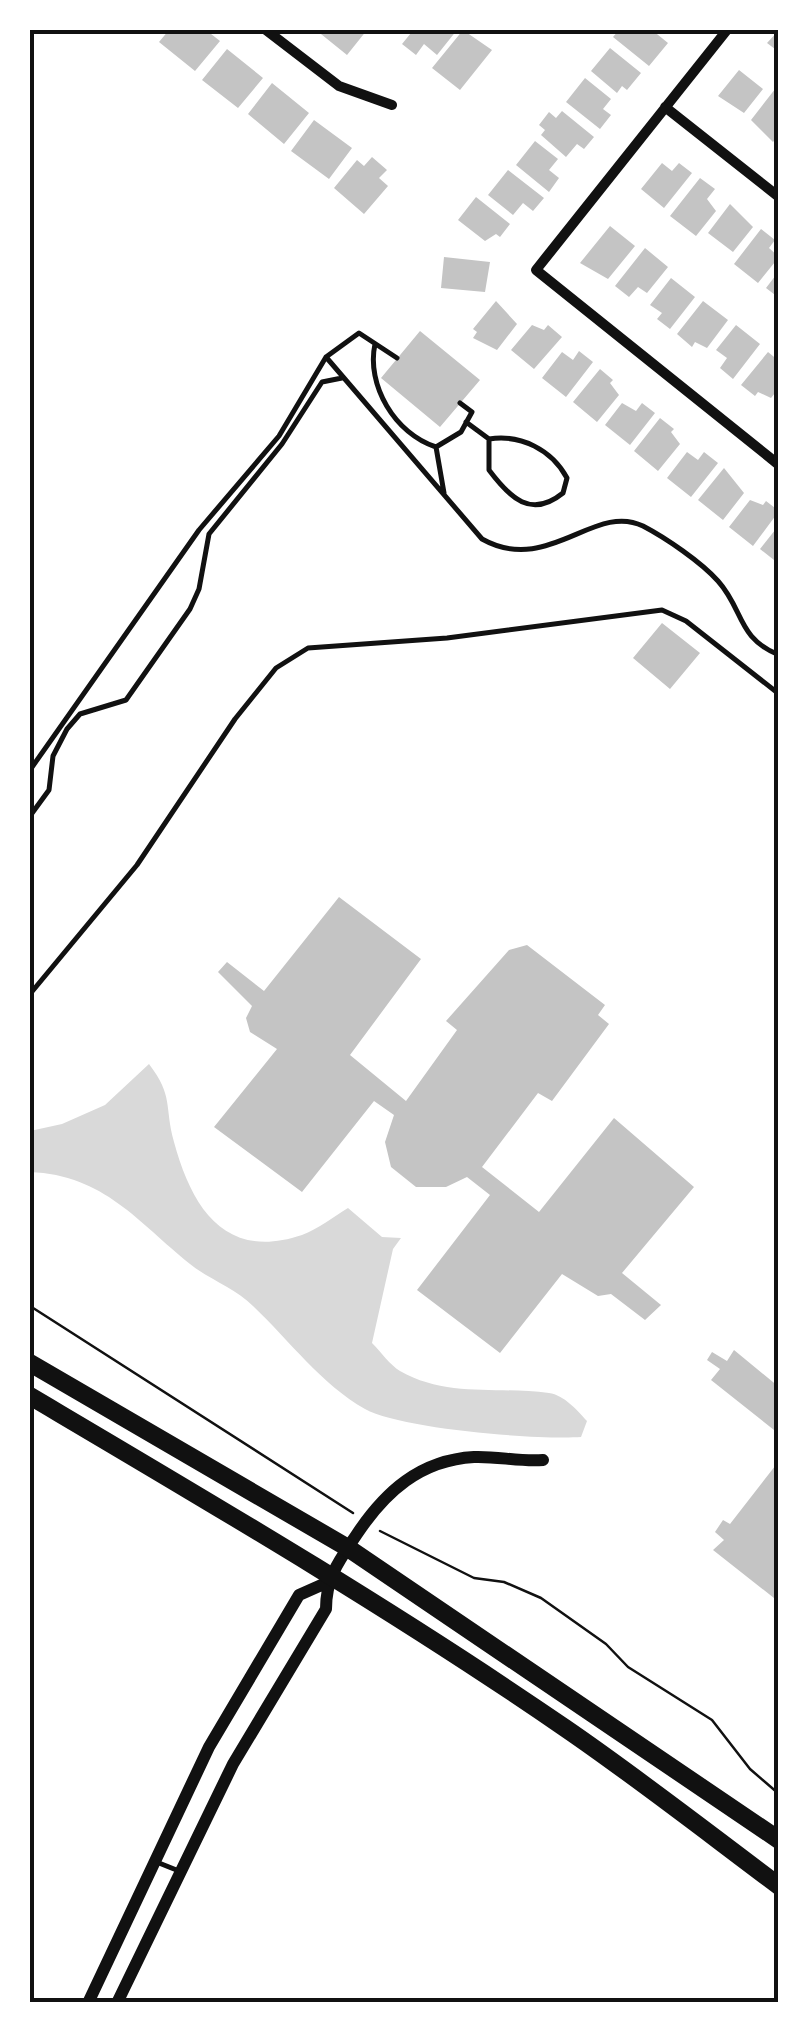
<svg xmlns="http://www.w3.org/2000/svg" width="809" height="2033" font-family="Rubik,sans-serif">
	<rect width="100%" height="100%" fill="#fff"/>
	<path fill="#d9d9d9" d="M149,1064C174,1097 164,1106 174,1142C192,1208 225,1261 302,1235C318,1229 333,1217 348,1208L382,1237L401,1238L393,1249L372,1343C381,1352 390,1365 400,1371C447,1398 499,1386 549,1393C564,1395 577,1410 587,1421L581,1437C537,1440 401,1429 365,1409C321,1384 289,1340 253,1306C235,1288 210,1280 190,1264C138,1222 104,1175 30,1172V1131L62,1124L105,1105Z"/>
	<path fill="#c4c4c4" d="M169,30H206L220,41L195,71L159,42Z
		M316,30H367L347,55Z
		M407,30H457L437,55L424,44L416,55L402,44L411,33Z
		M463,30L492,50L460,90L432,68Z
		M619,30H652L668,43L649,66L613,37Z
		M779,30V52L767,43Z
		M610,48L641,73L627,90L622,86L617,93L591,71Z
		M227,49L263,78L238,108L202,80Z
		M739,70L763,89L744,113L718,96Z
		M585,78L611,99L603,109L611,115L600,129L566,102Z
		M272,83L309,113L284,144L248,114Z
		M779,84V135L773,142L751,120Z
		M562,111L594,137L584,149L577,144L566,157L541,135L545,130L539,125L549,112L556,118Z
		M314,120L352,148L329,179L291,151Z
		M535,141L558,159L549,170L559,178L549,192L516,165Z
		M372,157L387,170L379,178L388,186L364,214L334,188L357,160L364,166Z
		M662,163L672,171L679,163L692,173L664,208L641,189Z
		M508,170L544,198L533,211L523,203L513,215L488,195Z
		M700,178L715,189L707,199L716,211L696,236L670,216Z
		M476,197L510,224L500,237L496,234L485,241L458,220Z
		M730,204L753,227L733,252L708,233Z
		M610,226L635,246L608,279L580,263Z
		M761,229L775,240L769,248L779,257L758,283L734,264Z
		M645,248L668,267L647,293L638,287L629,297L615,286Z
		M444,257L490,262L485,292L441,288Z
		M779,271V298L766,288Z
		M671,278L695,297L670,329L657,319L662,313L650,305Z
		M496,301L517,324L497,350L473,338L477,332L473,329Z
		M703,301L728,320L707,348L695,342L692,347L677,334Z
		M532,325L544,330L548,325L562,337L534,369L511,350Z
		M736,325L760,344L733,379L720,368L727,358L716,350Z
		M420,331L480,380L440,427L381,378Z
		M579,351L593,362L566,397L542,378L562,352L573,360Z
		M768,352L779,361V388L771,398L758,392L755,396L741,385Z
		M600,369L613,380L610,383L619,395L597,422L573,402Z
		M622,403L636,411L642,403L655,413L630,445L605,425Z
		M660,418L674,429L671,432L680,444L658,471L634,451Z
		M687,452L698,460L704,452L718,463L691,497L667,478Z
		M724,468L744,493L723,520L698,500Z
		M750,500L763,505L766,501L779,511L753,546L729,527Z
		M779,525V564L760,549Z
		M662,623L700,653L670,689L633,658Z
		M339,897L421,959L350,1055L406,1101L457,1030L446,1021L509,950L527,945L605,1005L598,1015L609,1024L552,1101L538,1093L482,1167L539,1212L614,1118L694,1187L622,1273L661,1305L645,1320L611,1294L598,1296L562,1274L500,1353L417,1290L490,1195L467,1177L446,1187H416L391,1167L385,1142L394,1115L374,1101L302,1192L214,1127L277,1049L250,1032L246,1018L252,1006L218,972L227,962L264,991Z
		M734,1350L779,1387V1434L711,1380L720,1369L707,1360L712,1352L727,1361Z
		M779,1461V1602L713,1550L724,1540L715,1532L723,1520L730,1524Z"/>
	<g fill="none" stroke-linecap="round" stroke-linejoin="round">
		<path stroke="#111" stroke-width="2.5" d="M30,1306L353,1513
			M380,1531L474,1578L504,1582L541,1598L606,1644L628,1667L712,1720L750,1769L779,1794"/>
		<path stroke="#111" stroke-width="5" d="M375,344C366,385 395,434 436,447L461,432L472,412L460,403
			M326,357L482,539C548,576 594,502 643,526C666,538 701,562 718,581C744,610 737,638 779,655
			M466,422L489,439V470C510,498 531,519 563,493L567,478C552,450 521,434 489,439
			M436,447L444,493
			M30,770L199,530L279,436L326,357L359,333L397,358
			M30,816L49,790L53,756L67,729L80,714L126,700L190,609L199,589L209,534L282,444L322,382L342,378
			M30,994L137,865L235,719L276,668L308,648L447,638L662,610L686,621L779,694
			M159,1863L179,1871"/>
		<path stroke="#111" stroke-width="10" d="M266,30L339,86L392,105
			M727,30L536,270L779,465
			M665,107L779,197"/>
		<path stroke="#111" stroke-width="12" d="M88,2003L209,1747L299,1595L326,1583
			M117,2003L233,1764L326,1609C326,1577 339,1561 357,1534C385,1492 420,1460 474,1457C497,1456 520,1462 543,1460"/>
		<path stroke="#111" stroke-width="18" d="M30,1363L348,1548L779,1840
			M30,1396C211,1503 392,1609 565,1728C638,1778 708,1833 779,1886"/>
	</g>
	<rect width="809" height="2033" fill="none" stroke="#ffffff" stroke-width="65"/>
	<rect x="32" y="32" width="744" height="1968" fill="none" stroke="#111" stroke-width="4"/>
</svg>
